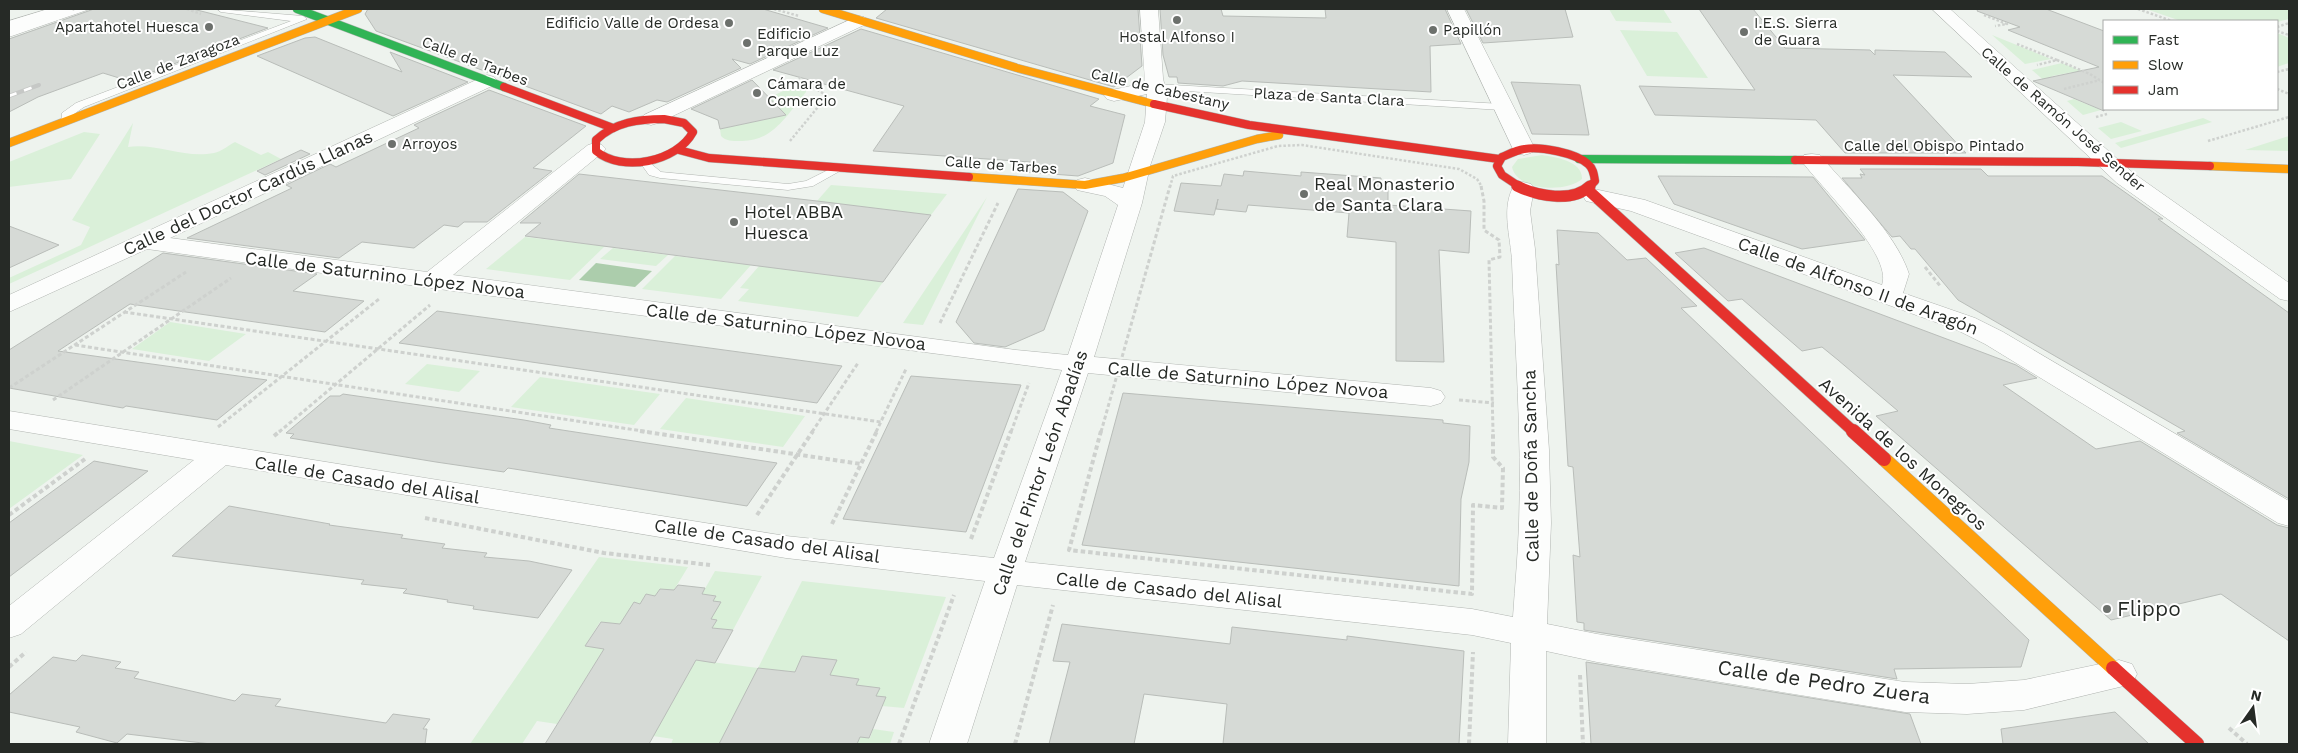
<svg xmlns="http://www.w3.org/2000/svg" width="2298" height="753" font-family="'Work Sans',sans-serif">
	<rect width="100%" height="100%" fill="#eef3ee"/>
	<path fill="#daf0d9" d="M1609,9H1663L1672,23L1616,21Z
		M2146,9H2289V19L2277,22L2181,21Z
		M1620,30L1677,32L1708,78L1647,76Z
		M2277,33L2289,38V63L2277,67Z
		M1992,35L2051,59L2025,64Z
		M2062,63L2089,74L2081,76L2073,72L2052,76L2048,84L2032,70Z
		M800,83L806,88V92C787,115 772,143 739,141C732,141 726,141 721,136L720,129L786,115L777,106L763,109L758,103Z
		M2074,99L2101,110L2083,115L2067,101Z
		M2203,118L2212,122L2121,148L2115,143Z
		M2121,122L2142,131L2111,139L2098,128Z
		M133,123L128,147C157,143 185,159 214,153C221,152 229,145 235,142L261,155L268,152L281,159L9,284V278L81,245L90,227L72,220Z
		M84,132L100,134L71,179L9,187V162Z
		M2289,136V151L2245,150Z
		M1542,155C1555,157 1583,161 1582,179C1566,193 1517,191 1512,167L1518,159Z
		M831,185L947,194L931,215L817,201Z
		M987,197L923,325L903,323Z
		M525,237L605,246L570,280L486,269Z
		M613,248L668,255L656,266L600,259Z
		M675,256L751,265L721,299L642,289Z
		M759,266L883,282L858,317L738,301L749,289L740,288Z
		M170,322L246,334L209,361L132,349Z
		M427,364L480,371L459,392L405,384Z
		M540,377L660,394L634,425L511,407Z
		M686,398L805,416L783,447L660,429Z
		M9,441L83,455L9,509Z
		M599,557L688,567L674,590L660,589L655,596L646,594L640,604L634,603L620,624L600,622L585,646L604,649L557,724L537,721L522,744H470Z
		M715,571L762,576L733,630L712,628L717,620L711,619L713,601L716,596L702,594Z
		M802,581L946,597L904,708L882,706L876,696L879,688L856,685L859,679L758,668L722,744H671L673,739L653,736L696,660L758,668Z
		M873,729L894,732L890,744H857L860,737L870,738Z"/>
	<path fill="#accdac" d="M596,263L652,271L635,287L579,280Z"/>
	<path fill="#d6dad6" stroke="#b9bdb9" d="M94,9H193L268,28L129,81L103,73L38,97L9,112V39Z
		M368,9H763L828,28L750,64L732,59L741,68L667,102L657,100L629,112L612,106L601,114L376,31L365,14Z
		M887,9H1138L1142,66L1114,87L876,18Z
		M1160,9H1221L1223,16L1326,18L1325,9H1445L1461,44L1430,46L1431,92L1242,81L1223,86L1178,83L1177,77H1169L1163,55Z
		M1466,9H1565L1573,37L1483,43Z
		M1699,9H1753L1785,48L1870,50L1875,55V50L1945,52L1972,77L1893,75L1966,153H1845L1816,120L1655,115L1639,86L1755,90Z
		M1978,9H2046L2104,31V111L2033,81L2099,67L2008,30L2020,27L1977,11Z
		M861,29L1099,99L1090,106L1125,115L1113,163L1078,176L1026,172L1030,162L873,151L904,106L773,70Z
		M315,37L402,72L390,52L468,82L393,116L257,56L305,38Z
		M752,80L786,115L720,129L718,120L691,109Z
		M1511,82L1580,85L1589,135L1532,134Z
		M489,90L586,126L533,168L552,171L487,222H464L458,227L444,225L414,248L362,242L339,258L187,238L292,188L286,185L330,164L336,167L419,128L414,125Z
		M301,150L310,154L265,175L257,171Z
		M1860,169H1981L1988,176H2102L2163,219H2158L2289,313V499L2177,433L2185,431L1958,300L1915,249H1911L1900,236L1892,237L1842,178H1862L1860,174L1865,175Z
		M1244,171L1301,176V172L1381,178V186H1388V205L1471,211L1469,253L1439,250L1444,362L1396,361V242L1347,237L1349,213L1248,205L1246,212L1216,209L1218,199L1214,215L1174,211L1181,183L1221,186L1224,174L1243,176Z
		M579,174L817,201L931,215L883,282L525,236L541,223H520Z
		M1658,176L1813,177L1865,240L1802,249L1674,204Z
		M1018,189L1063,192L1088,211L1044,330L1005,347L974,343L956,322Z
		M9,226L59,245L9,268Z
		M1557,230L1598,233L1627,260L1646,258L1697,306L1681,308L2029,640L2021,667L1894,669L1897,679L1584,630V623L1577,622L1573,555L1580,557L1573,467L1568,466L1556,264L1559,265Z
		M1704,248L2016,365L2037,378L2003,385L2096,449L2140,441L2277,525L2289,528V641L2221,594L2111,620L1876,416L1898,411L1838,360L1822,347L1802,351L1742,299L1728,301L1675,253Z
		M163,253L317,274L293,291L364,301L325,332L130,304L58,351L267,380L217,420L126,406L123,408L9,388V350Z
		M437,311L842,366L817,403L399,343Z
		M911,376L1021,385L966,532L843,519Z
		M1123,393L1443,420V423L1470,426L1469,462L1461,499L1459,586L1082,545Z
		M343,394L524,420L551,425L549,428L777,463L747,506L508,468L504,472L436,462L290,438L294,434L286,433L330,396H340Z
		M94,461L148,471L9,577V523Z
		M229,506L330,524L329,525L403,535L401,538L445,544L442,548L487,553L484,557L529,561L572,570L538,618L473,609L474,606L447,602L448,600L403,593L407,589L361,584L364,580L172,556Z
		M678,585L705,588L702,594L716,596L713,601L721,602L711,619L717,620L712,628L733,630L715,663L696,660L649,744H545L604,649L585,646L601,622L620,624L634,602L640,604L646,594L655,596L660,589L674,590Z
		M1062,624L1230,644L1232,627L1347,640V636L1464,651L1459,744H1223L1227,704L1144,694L1134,744H1049L1070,662L1053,661Z
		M82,655L121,662L115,668L139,672L134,678L235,701L242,694L281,699L275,706L386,723L393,714L430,719L423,729H427L425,744H211L127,734L117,743L76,732L80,727L9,712V695L53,657L76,661Z
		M802,656L837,660L830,675L859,679L856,685L880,688L876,696L886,697L869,738L860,737L857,744H719L758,668L795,672Z
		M1586,662L1910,714L1921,744H1591Z
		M2115,712L2149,744H2003L2001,729Z"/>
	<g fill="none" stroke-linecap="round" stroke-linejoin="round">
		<g stroke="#b1b5b1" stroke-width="1">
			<path id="lane" d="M78,9H90L9,37V31Z
				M217,9L303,16L307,19L84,107L71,116L69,124H61L62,113L76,103L291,21L221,12Z
				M1155,84L1502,104L1507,107L1502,110L1152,89V85Z
				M644,158L661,172L788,184L806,181L838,165H846L847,167L813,186L788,190L660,178L649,175L639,161Z"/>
		</g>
		<g stroke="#b1b5b1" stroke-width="1">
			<path id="street" d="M48,9H74L71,13L9,32V21Z
				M1140,9H1158L1163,78L1167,97L1165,122L1150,166L1142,203L1094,357L1431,388L1441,391L1445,397L1441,403L1431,406L1088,373L1025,562L1472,609L1513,617C1515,586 1518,554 1519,523C1522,436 1515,349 1512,262C1511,237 1500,207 1515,184L1523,182L1531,184L1534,189L1530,211L1535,249L1549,450L1551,523L1547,624L1597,634L1905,682L1967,684L2024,680L2119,660L2132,664L2137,674L2132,684L2024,710L1967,714L1905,712L1597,662L1546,651V744H1508L1511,643L1472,635L1017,585L967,744H929L985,581L786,558L226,465L21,634L9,638V606L194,460L9,429V411L786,536L994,558L1062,370L431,288L147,249L9,312V295L487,75L494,77L497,81L494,85L170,238L427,272L588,145L595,143L602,145L606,149L602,153L453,275L1016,350L1068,355L1118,205L1105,196L1077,190L1074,185L1077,180L1085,178L1123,188L1145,122L1147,94L1114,101L1107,99L1104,95L1107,91L1145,83Z
				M1447,9H1464L1535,149L1531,153L1524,155L1517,153L1513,149Z
				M1932,9H1950L2133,173L2289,283V301L2280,299L2117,183Z
				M858,16L864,17L867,21L864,25L658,123L651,125L644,123L641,119L644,115Z
				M1812,154L1820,155C1849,190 1895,231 1909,274L1903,293L1975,318L2003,332L2289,501V526L2278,523L1985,344L1957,330L1631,211L1586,201L1583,196L1586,191L1594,189L1645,200L1882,285C1893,254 1820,187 1801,160L1804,155Z"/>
		</g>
		<g stroke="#b1b5b1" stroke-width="9">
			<path id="fast" d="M297,9L504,87
				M1579,159L1795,160"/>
		</g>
		<g stroke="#b1b5b1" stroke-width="9">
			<path id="slow-far1" d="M823,9L1017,68L1154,104
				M9,143L358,9
				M2210,166L2289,169
				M969,177L1085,185L1123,178L1257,139L1279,135"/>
		</g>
		<g stroke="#b1b5b1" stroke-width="15">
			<path id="slow" d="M1884,459L2113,668"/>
		</g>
		<g stroke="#b1b5b1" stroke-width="9">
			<path id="jam-far2" d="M504,87L613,128
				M1154,104L1249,125L1499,159
				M664,119L684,123L693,132C677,162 622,173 596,151V140C615,122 639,119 664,119Z
				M679,150L709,158L969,177
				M1795,160L2078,162L2210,166
				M1520,187L1502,175L1497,166L1502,157C1509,154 1517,150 1524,149C1540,146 1576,153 1588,164C1593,168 1594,174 1595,181L1589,187"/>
		</g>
		<g stroke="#b1b5b1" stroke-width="12">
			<path id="jam-far1" d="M1517,186C1537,196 1573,203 1590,186
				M1587,189L1854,432"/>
		</g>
		<g stroke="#b1b5b1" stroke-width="15">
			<path id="jam" d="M1853,431L1884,459
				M2113,668L2197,744"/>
		</g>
		<path stroke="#ced1ce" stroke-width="2.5" stroke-dasharray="2.5 2" stroke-linecap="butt" d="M187,9L201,14
			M774,9L799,16
			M2138,9L2172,21
			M1984,15L2007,24L1995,26
			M2277,27L2289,23
			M2277,31L2289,35
			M2017,44L2057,60L2037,65
			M2057,60L2090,74L2104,83
			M2277,72L2289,69
			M2064,89L2100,80
			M2277,89L2289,94
			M2096,117L2107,114
			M790,141L827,96L797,76
			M2208,141L2289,117
			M1170,187L1173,176L1278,146L1302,145L1459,169L1477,179L1482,187"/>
		<path stroke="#ced1ce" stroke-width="3" stroke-dasharray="4 2.5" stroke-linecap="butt" d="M1481,186L1484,201V230L1499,240L1500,257L1489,260L1493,432
			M1925,267L1941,287
			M124,312L881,422
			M940,323L998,203
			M75,345L649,432
			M9,388L186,272
			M53,400L231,278
			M1459,400L1494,403
			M218,427L379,299
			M279,432L430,305
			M812,432L858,363
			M876,432L906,369
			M1011,432L1029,383
			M1101,432L1170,186"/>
		<path stroke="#ced1ce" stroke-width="4" stroke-dasharray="4.5 3" stroke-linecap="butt" d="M640,431L861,464
			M1101,431L1069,550L1472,594L1473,505L1502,508L1503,468L1493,457V431
			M274,436L280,431
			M9,515L85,459
			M757,515L813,431
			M425,518L604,553L710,565
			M832,524L877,431
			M971,539L1011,431
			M9,667L26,652
			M1580,675L1583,744
			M2229,728L2247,744
			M899,744L954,595
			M1015,744L1053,605
			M1469,744L1473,652"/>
		<use href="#lane" fill="#fcfdfc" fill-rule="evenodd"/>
		<use href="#street" fill="#fcfdfc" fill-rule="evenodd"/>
		<use href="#fast" stroke="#30b455" stroke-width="8"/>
		<use href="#slow-far1" stroke="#ff9f0a" stroke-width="8"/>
		<use href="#slow" stroke="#ff9f0a" stroke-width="14"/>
		<use href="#jam-far2" stroke="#e5322d" stroke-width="8"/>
		<use href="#jam-far1" stroke="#e5322d" stroke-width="11"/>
		<use href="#jam" stroke="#e5322d" stroke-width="14"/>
		<g stroke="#c6c8c6" stroke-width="4">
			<path id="rail" d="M9,96L39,85"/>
		</g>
		<use href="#rail" stroke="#fff" stroke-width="2.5" stroke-dasharray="8" stroke-linecap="butt"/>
	</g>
	<g fill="#6c706c" stroke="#fff" stroke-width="2">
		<circle cx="1177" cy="20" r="5"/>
		<circle cx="729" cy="23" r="5"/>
		<circle cx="209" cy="27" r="5"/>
		<circle cx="1433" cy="30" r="5"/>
		<circle cx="1744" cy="32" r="5"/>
		<circle cx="747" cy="43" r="5"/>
		<circle cx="757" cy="93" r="5"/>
		<circle cx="392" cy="144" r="5"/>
		<circle cx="1304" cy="194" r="5"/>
		<circle cx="734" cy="222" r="5"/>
		<circle cx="2107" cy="609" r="5"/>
	</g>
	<g text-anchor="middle" stroke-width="4" stroke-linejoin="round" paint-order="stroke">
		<g font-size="15" fill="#262a26" stroke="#fff" text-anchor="start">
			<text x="719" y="28" text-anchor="end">Edificio Valle de Ordesa</text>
			<text x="1754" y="28">I.E.S. Sierra<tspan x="1754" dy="17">de Guara</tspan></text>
			<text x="199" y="32" text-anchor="end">Apartahotel Huesca</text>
			<text x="1443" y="35">Papillón</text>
			<text x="757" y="39">Edificio<tspan x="757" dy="17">Parque Luz</tspan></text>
			<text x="1177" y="42" text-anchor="middle">Hostal Alfonso I</text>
			<text x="767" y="89">Cámara de<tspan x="767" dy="17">Comercio</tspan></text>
			<text x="402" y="149">Arroyos</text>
		</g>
		<g font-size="15" fill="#262a26" stroke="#fff">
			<text transform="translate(475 61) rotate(21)" y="5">Calle de Tarbes</text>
			<text transform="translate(178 62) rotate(-21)" y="5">Calle de Zaragoza</text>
			<text transform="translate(1160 89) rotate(13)" y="5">Calle de Cabestany</text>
			<text transform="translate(1329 97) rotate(3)" y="5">Plaza de Santa Clara</text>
			<text transform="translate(2063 119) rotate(41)" y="5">Calle de Ramón José Sender</text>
			<text x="1934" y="151">Calle del Obispo Pintado</text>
			<text transform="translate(1001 165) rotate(4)" y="5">Calle de Tarbes</text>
		</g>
		<g font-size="18" fill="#262a26" stroke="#fff" text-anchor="start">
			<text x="1314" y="190">Real Monasterio<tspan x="1314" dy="21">de Santa Clara</tspan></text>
			<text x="744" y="218">Hotel ABBA<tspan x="744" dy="21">Huesca</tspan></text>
		</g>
		<g font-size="18" fill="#262a26" stroke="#fff">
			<text transform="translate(248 193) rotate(-25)" y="6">Calle del Doctor Cardús Llanas</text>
			<text transform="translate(385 275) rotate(7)" y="6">Calle de Saturnino López Novoa</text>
			<text transform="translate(1858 286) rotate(20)" y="6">Calle de Alfonso II de Aragón</text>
			<text transform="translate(786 327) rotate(7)" y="6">Calle de Saturnino López Novoa</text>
			<text transform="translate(1248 380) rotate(5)" y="6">Calle de Saturnino López Novoa</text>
			<text transform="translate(1903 454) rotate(42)" y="6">Avenida de los Monegros</text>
			<text transform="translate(1531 466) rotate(-91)" y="6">Calle de Doña Sancha</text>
			<text transform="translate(1040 473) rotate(-71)" y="6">Calle del Pintor León Abadías</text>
			<text transform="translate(367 480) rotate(9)" y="6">Calle de Casado del Alisal</text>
			<text transform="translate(767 541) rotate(8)" y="6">Calle de Casado del Alisal</text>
			<text transform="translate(1169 590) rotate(6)" y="6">Calle de Casado del Alisal</text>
		</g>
		<g font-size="21" fill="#262a26" stroke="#fff" text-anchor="start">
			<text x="2117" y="616">Flippo</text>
		</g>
		<g font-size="21" fill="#262a26" stroke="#fff">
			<text transform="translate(1824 682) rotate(8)" y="7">Calle de Pedro Zuera</text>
		</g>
	</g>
	<rect width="2298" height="753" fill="none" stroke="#262a26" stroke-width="20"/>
	<rect x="2103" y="20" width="175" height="90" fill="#ffffff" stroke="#a8aaa8"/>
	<rect x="2113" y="36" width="25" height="8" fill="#30b455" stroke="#a8aaa8"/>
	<text x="2148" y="45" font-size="15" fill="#262a26">Fast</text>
	<rect x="2113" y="61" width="25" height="8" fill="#ff9f0a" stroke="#a8aaa8"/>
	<text x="2148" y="70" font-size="15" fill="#262a26">Slow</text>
	<rect x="2113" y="86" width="25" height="8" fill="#e5322d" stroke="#a8aaa8"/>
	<text x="2148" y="95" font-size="15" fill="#262a26">Jam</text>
	<g transform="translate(2253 708) rotate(14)" stroke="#ffffff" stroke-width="4" paint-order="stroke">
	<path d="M0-4L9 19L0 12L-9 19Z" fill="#262a26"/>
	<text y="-8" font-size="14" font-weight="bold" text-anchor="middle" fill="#262a26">N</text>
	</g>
</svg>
